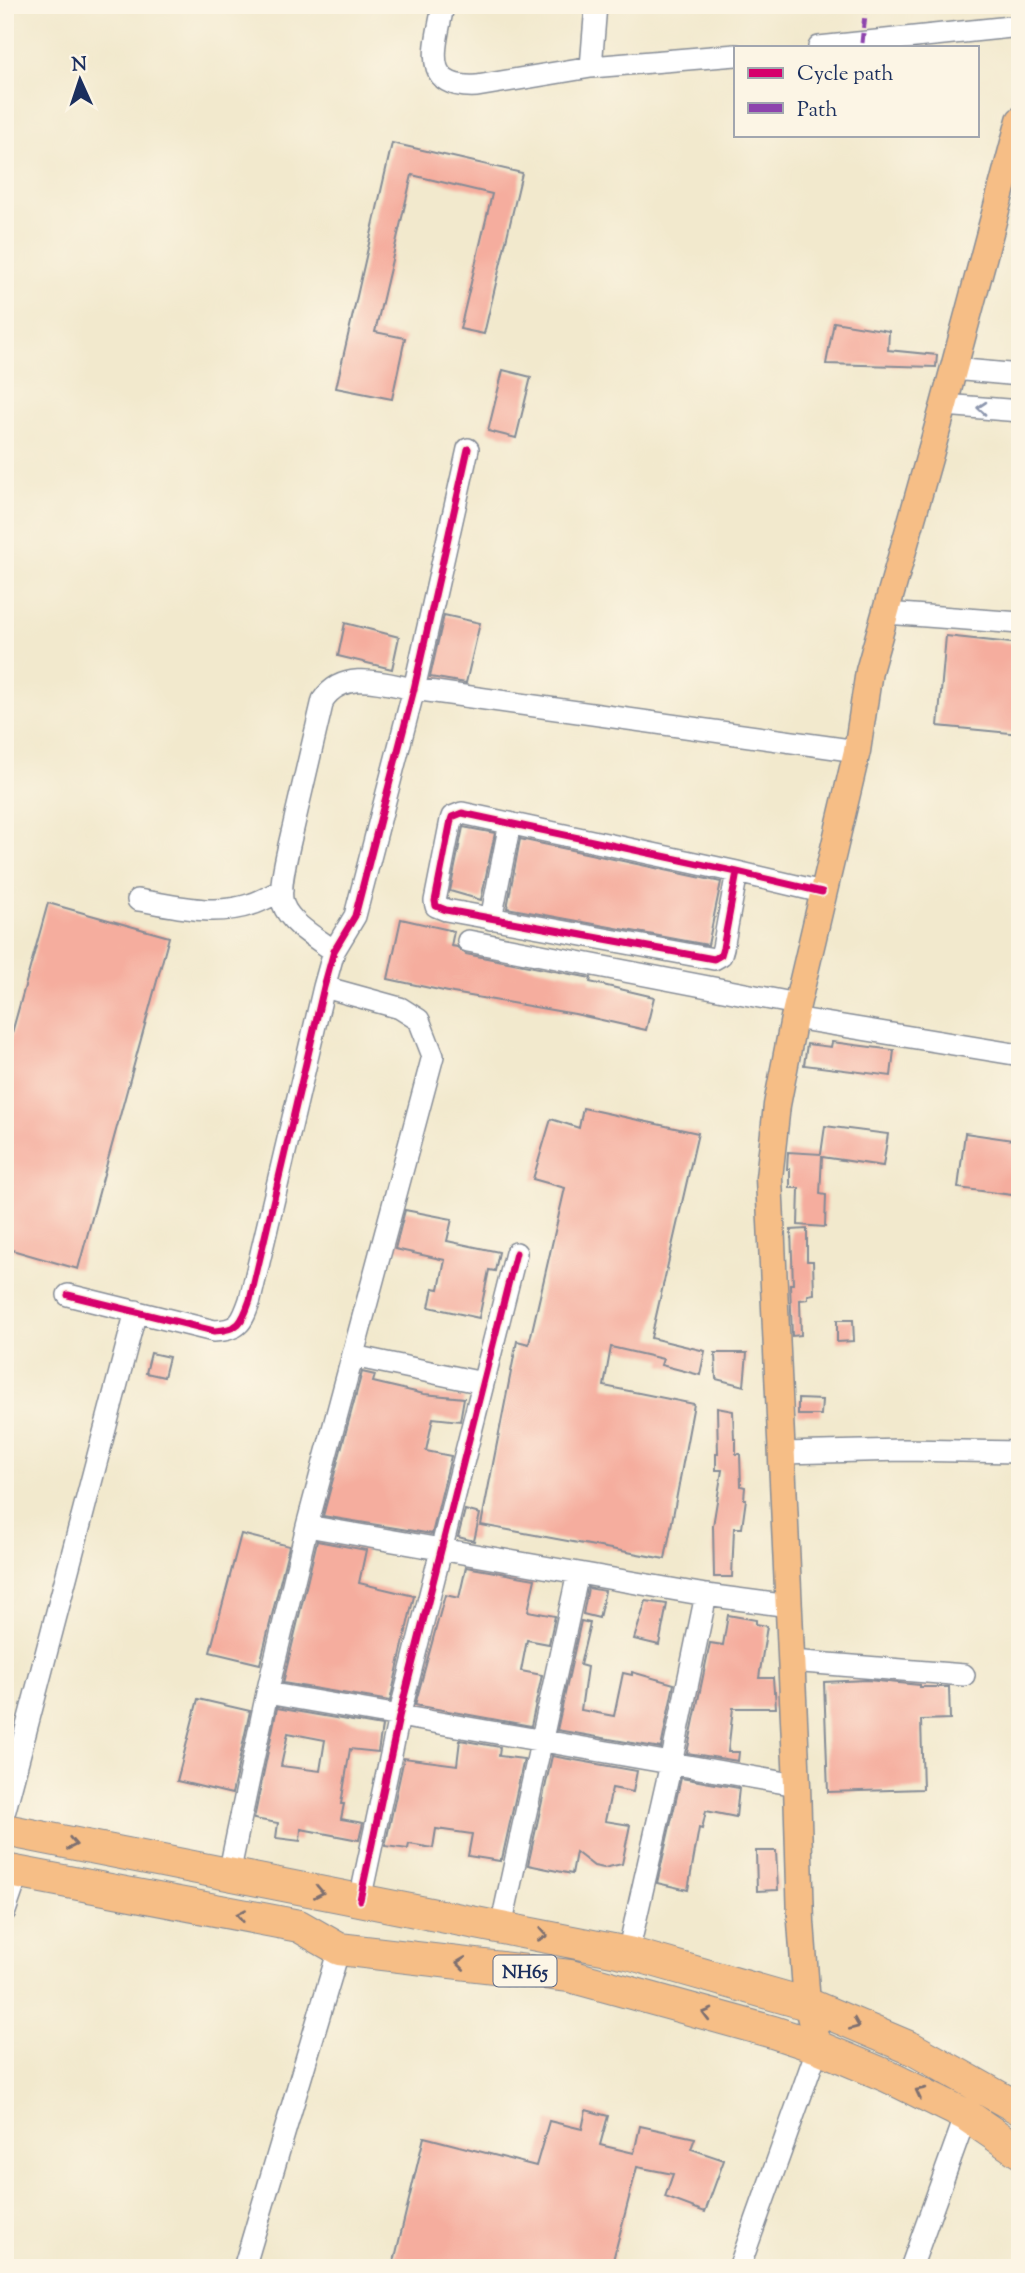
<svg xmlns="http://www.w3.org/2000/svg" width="1025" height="2273" font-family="'Sorts Mill Goudy',serif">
	<rect width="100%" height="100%" fill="#fcf5e5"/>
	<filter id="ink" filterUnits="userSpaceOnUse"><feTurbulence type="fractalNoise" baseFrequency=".0143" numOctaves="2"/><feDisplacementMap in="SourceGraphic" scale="14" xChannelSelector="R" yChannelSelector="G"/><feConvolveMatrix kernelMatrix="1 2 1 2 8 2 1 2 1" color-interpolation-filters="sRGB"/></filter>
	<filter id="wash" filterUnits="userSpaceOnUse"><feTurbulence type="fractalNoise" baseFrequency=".00686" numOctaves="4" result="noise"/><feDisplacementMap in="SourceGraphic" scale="28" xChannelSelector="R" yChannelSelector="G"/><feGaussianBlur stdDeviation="1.57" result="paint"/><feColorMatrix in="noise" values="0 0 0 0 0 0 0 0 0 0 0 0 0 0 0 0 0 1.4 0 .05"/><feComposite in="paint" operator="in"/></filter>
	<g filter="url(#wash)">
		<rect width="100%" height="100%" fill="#f2e9cd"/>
		<g id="blocks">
			<path fill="#f5ad9e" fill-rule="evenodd" d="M392,143L522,173L484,334L460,329L492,194L412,175L375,332L405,338L392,399L336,388Z
				M834,322L889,331L888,350L937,355L936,367L826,364Z
				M503,370L531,377L516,438L488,431Z
				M444,615L480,623L466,683L430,677Z
				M345,623L399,637L392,669L338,656Z
				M946,636L1020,644V734L938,726Z
				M463,827L495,833L481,900L450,891Z
				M520,839L721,882L708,945L507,908Z
				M48,903L169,937L78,1269L5,1248V1058Z
				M401,919L454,931L451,946L457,947L466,954L591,978L590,982L654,997L646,1030L575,1014L453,993L388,979Z
				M832,1042L894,1050L891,1076L804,1065L807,1044L831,1047Z
				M583,1108L698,1133L651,1338L705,1351L700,1375L661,1365L663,1359L611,1347L604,1386L694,1404L665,1559L481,1525L517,1341L529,1344L565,1188L533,1179L551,1119L579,1128Z
				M825,1126L888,1134L883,1166L822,1157L820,1194L826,1195L825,1227L798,1225L799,1188H790V1169H787L788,1152L821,1154Z
				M965,1133L1020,1141V1196L958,1188Z
				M405,1210L452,1219L447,1241L499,1252L495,1271L489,1270L479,1318L429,1307L433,1288L439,1289L445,1260L395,1249Z
				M807,1229V1261H813L814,1294L808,1295V1299L800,1300L801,1335L792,1336L790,1284H793L791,1230Z
				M837,1320H853L854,1341L837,1342Z
				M151,1353L169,1357L164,1377L146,1373Z
				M715,1353H747L744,1386L716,1379Z
				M362,1372L375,1375L373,1382L424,1394L464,1398L460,1421L433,1418L426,1451L451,1456L432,1534L323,1516Z
				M798,1399L822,1400L821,1415H798Z
				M717,1408L733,1411L734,1439H736V1454H740L741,1486L745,1487L744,1499H746L742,1528H734L732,1577H714L713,1526L722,1470H716V1454H718Z
				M465,1510L480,1514L474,1541L458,1537Z
				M241,1534L289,1546L260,1664L210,1652Z
				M317,1541L366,1550L359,1583L414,1596L390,1701L283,1683Z
				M466,1567L535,1579L528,1611L555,1616L549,1644L527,1640L521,1671L542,1675L531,1726L415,1705L445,1595L459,1598Z
				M588,1588L605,1591L599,1618L583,1614Z
				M646,1601L667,1604L659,1645L634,1639Z
				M728,1615L756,1620V1624L767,1626L759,1678H773L774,1692H775L776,1708H733L728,1752H739L738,1761L687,1753L710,1643L723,1645Z
				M581,1621L590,1623L580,1665L587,1667L581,1710L614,1716L623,1673L632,1675V1672L674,1684L661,1748L557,1730Z
				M867,1680L920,1685V1687H949L950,1719L921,1720L923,1789L828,1792L824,1682Z
				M198,1699L250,1711L232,1794L177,1781Z
				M277,1708L382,1726L378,1752L350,1749L341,1804H344L341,1819L363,1823L359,1840L301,1829L300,1841L276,1838L278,1823L254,1819ZM288,1733L325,1740L320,1771L281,1766Z
				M460,1740L500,1747L499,1756L524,1759L502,1859H500V1861L468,1856L472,1834L436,1829L433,1848L409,1844L408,1849L385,1846L404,1758L457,1765Z
				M552,1756L637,1771L633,1792L612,1788L605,1821L630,1825L622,1864L604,1868L594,1866L576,1852L572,1874L528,1865Z
				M681,1778L739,1788L736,1817L706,1811L702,1829L699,1828L688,1890L657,1883Z
				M756,1851H776L778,1890L757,1891Z
				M586,2110L608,2116L600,2145L634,2153L640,2126L695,2138L691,2149L724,2160L705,2212L665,2197L673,2174L637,2167L611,2268H402L393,2266L424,2137L536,2166L549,2121L582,2129Z"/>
		</g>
	</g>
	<g filter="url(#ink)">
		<use href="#blocks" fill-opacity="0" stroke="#868c96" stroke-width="2"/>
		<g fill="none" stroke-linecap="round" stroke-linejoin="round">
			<g stroke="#868c96" stroke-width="24">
				<path id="minor" d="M443,5C437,44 418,89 477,86L591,67L736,55
					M819,47L1020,26
					M591,67L596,5
					M953,369L1020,375
					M944,405L1020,411
					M886,613L1020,623
					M737,872L723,948L721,955L714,959L446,910L436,906L435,901L451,820L452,817L462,813L737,872L822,892
					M138,900C176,906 214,917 252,904C262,901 272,895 282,890
					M491,919L510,823
					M468,941L797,1004
					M334,951C318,939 290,924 283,904C277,885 292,836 296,815C305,776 314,738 323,700C343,669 383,683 414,689L857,751
					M794,1018L1020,1055
					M68,1295L214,1331C239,1330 242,1323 250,1300L324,987L334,951L355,916L414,689L468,449
					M353,1356L483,1383
					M783,1453L903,1450L1020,1452
					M307,1526L706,1595L790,1606
					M791,1661L964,1675
					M267,1693L797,1785
					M5,1810L136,1311
					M229,1874L267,1693L307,1526L433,1056L419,1020L400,1008L324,987
					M360,1900L399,1717L516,1253
					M5,1911L18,1873
					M501,1927L578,1573
					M628,1953L671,1764L706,1595
					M244,2268L339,1949
					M739,2268L818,2047
					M911,2268L966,2115"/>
			</g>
			<g stroke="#868c96" stroke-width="29">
				<path id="major" d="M818,2047L807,2004L801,1922L797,1785L769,1178L777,1105L794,1018L857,751L869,671L944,405L1020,120"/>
			</g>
			<g stroke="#868c96" stroke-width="34">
				<path id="highway" d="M5,1830L628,1953L807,2004L913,2049L1020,2109
					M5,1870L299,1926L339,1949L570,1976L773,2032L818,2047L887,2076L966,2115L1020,2152"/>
			</g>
			<use href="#minor" stroke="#fff" stroke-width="21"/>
			<use href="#major" stroke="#f6be86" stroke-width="26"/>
			<use href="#highway" stroke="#f6be86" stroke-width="32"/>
			<path stroke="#8e44ad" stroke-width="5" stroke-dasharray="10 5" stroke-linecap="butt" d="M862,43L866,5"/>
			<g stroke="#fcf5e5" stroke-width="11">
				<path id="cycleway" d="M737,872L723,948L721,955L714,959L446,910L436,906L435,901L451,820L452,817L462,813L737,872L822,892
					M68,1295L214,1331C239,1330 242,1323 250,1300L324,987L334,951L355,916L414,689L468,449
					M360,1900L399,1717L516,1253"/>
			</g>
			<use href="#cycleway" stroke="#d6006c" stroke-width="7"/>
		</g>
		<defs><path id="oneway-chevron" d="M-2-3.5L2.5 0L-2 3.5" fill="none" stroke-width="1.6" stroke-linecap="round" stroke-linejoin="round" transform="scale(1.75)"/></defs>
		<use stroke="#8d97ae" href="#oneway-chevron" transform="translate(982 408) rotate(-176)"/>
		<g stroke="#7e6f70">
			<use href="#oneway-chevron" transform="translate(72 1844) rotate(11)"/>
			<use href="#oneway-chevron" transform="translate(319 1892) rotate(11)"/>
			<use href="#oneway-chevron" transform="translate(241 1915) rotate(-169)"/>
			<use href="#oneway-chevron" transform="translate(543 1935) rotate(11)"/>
			<use href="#oneway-chevron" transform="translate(461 1963) rotate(-173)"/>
			<use href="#oneway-chevron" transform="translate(707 2014) rotate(-165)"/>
			<use href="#oneway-chevron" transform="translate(855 2025) rotate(23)"/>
			<use href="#oneway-chevron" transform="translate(920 2092) rotate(-153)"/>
		</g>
	</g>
	<g text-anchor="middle" stroke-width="6" stroke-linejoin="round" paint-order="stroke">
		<rect fill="#fcf5e5" stroke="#5e6a86" stroke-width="2" x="493.5" y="1955.5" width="63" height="31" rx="5"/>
		<g font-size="19" font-weight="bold" fill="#1b2f5e">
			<text x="525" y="1978">NH65</text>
		</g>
	</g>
	<rect width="1025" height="2273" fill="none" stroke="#fcf5e5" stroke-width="28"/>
	<rect x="734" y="46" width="245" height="91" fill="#fcf5e5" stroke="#a2a6af" stroke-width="2"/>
	<rect x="748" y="68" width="35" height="10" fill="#d6006c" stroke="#a2a6af" stroke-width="2"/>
	<text x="797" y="80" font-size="21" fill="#1b2f5e">Cycle path</text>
	<rect x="748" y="103" width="35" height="10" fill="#8e44ad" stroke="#a2a6af" stroke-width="2"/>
	<text x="797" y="116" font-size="21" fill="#1b2f5e">Path</text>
	<g transform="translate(80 80) rotate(357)" stroke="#fcf5e5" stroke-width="5" paint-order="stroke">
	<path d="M0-5L12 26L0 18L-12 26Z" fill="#1b2f5e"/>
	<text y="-10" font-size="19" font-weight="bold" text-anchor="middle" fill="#1b2f5e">N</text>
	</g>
</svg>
